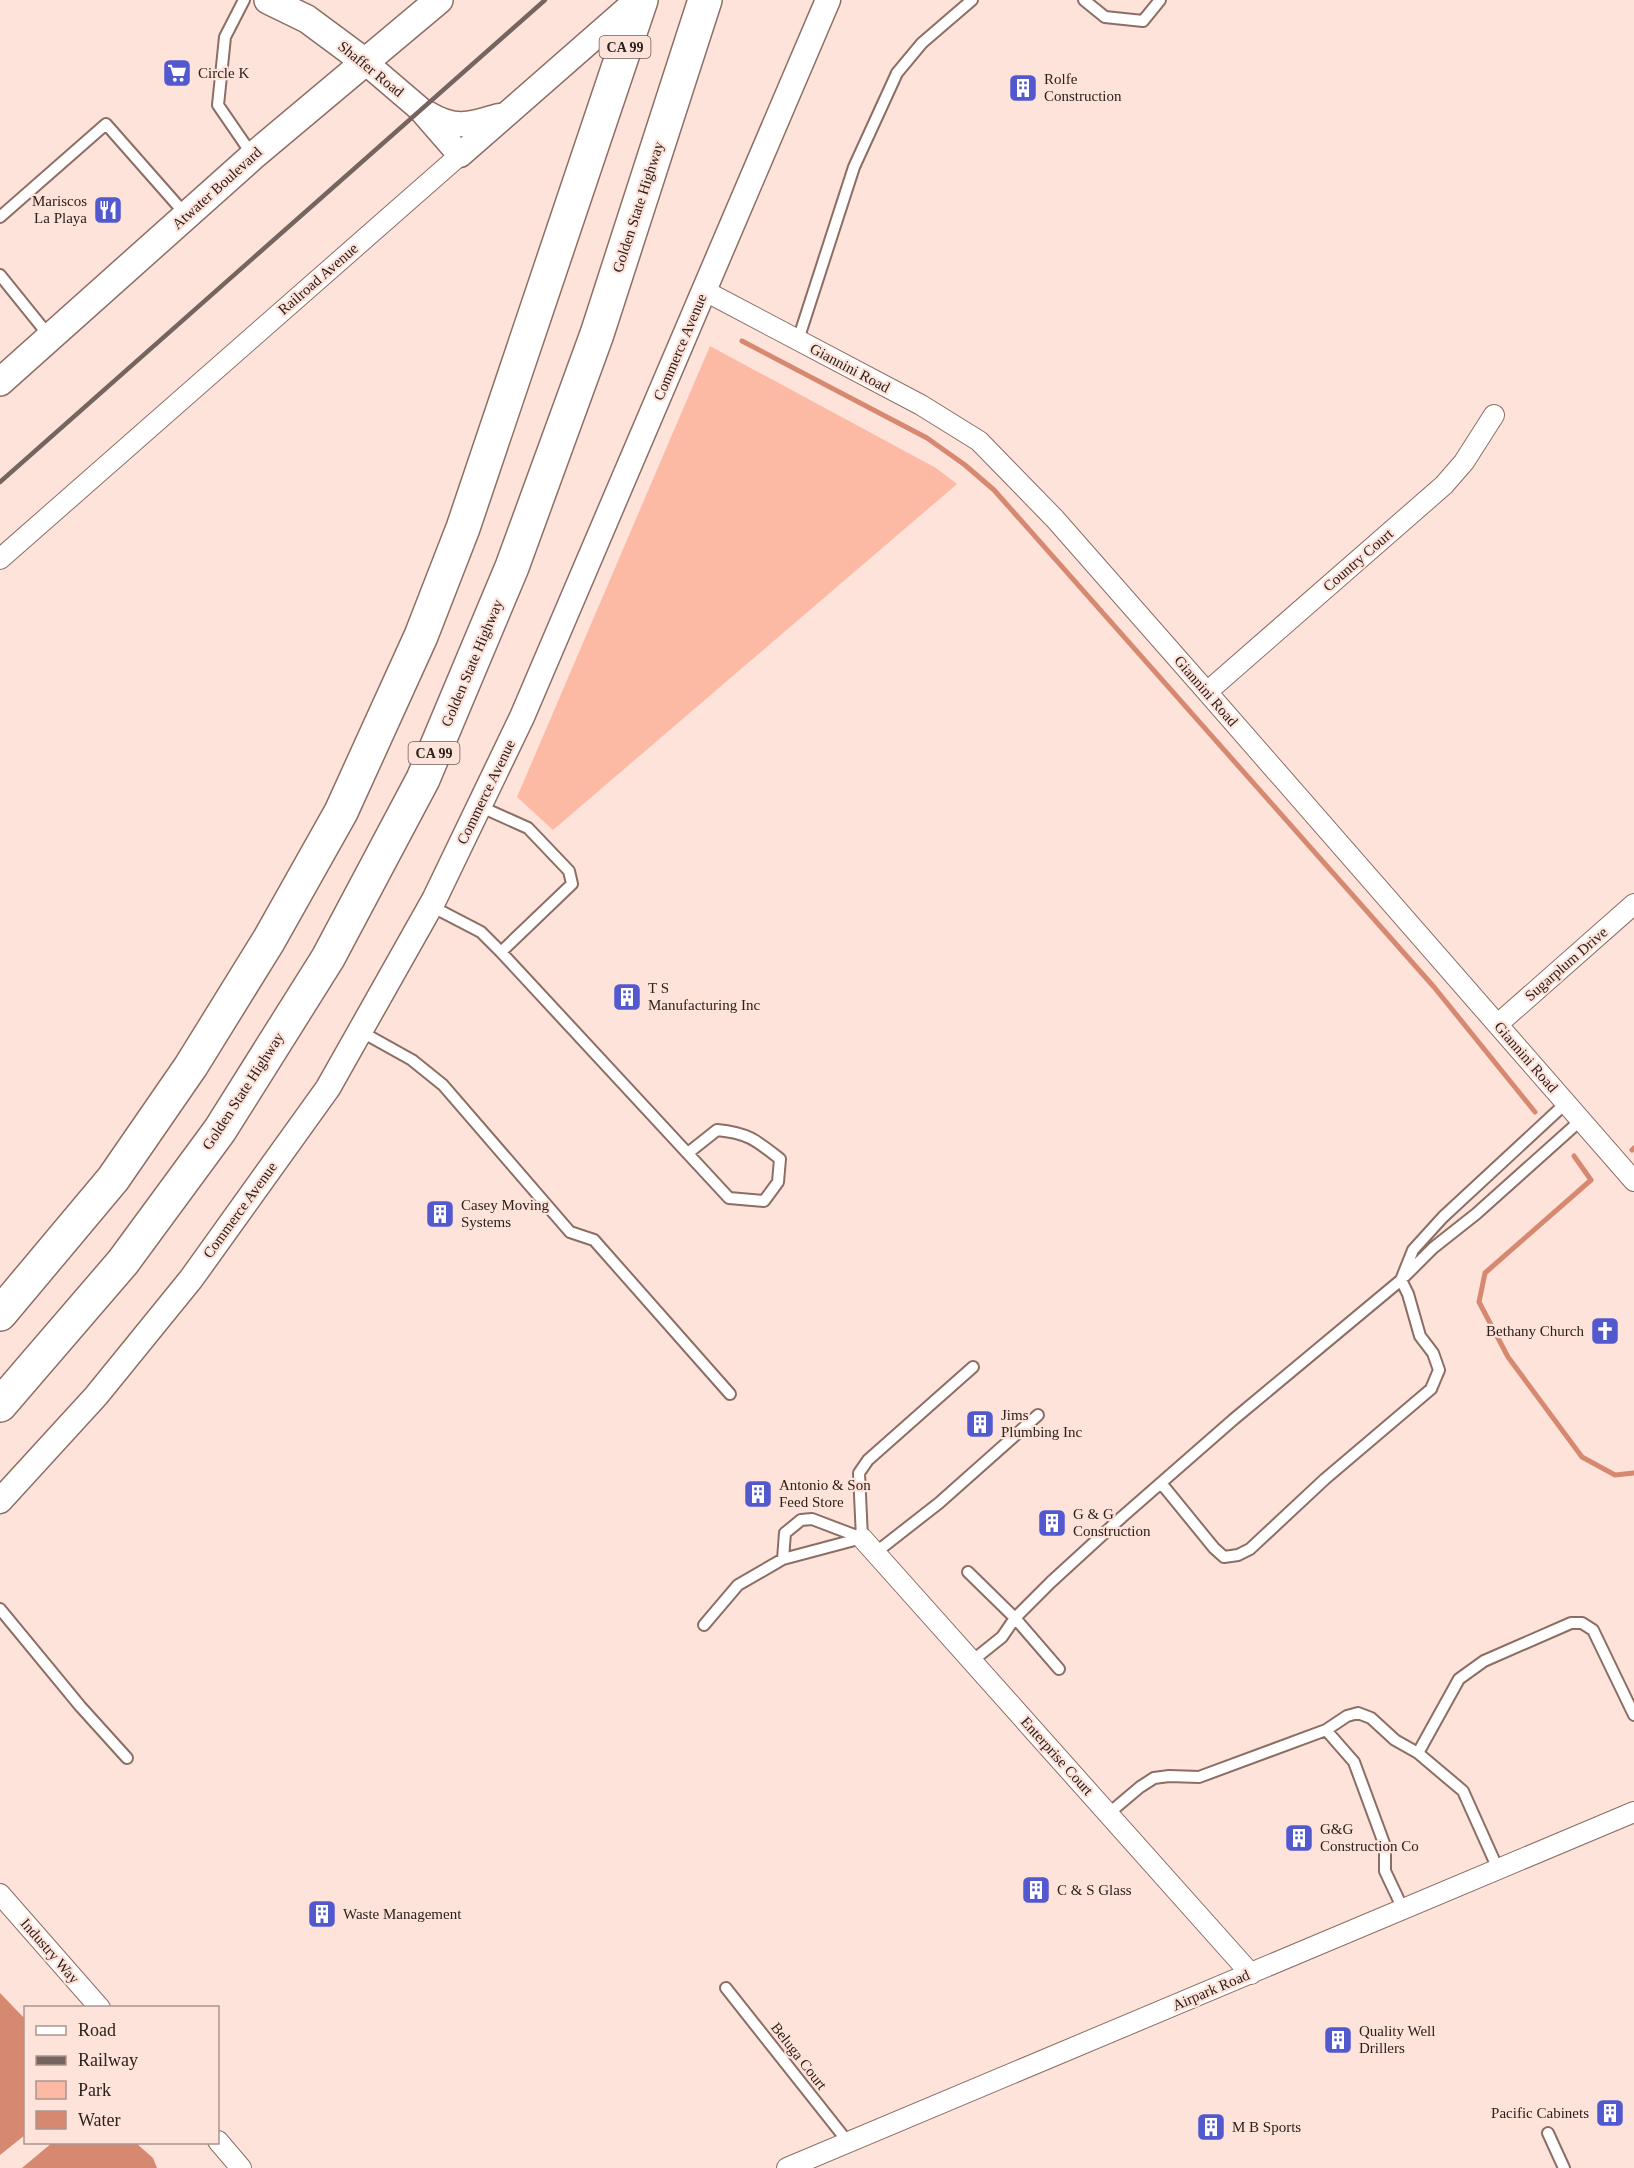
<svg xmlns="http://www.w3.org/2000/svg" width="1634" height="2168" font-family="Georgia,serif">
	<rect width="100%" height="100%" fill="#fee3da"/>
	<path fill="#fcbaa5" d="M710,346L936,468L957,484L553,830L517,797Z"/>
	<path fill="#d68970" d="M0,1993L26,2020L25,2135L0,2155Z
		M53,2142L136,2143L153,2158L157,2168H22Z"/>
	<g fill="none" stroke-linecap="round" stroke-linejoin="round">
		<path stroke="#d68970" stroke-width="5" d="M742,341L927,438L965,465L994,490L1434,987L1535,1112
			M1632,1150L1634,1148
			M1574,1156L1591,1180L1485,1273L1479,1302L1508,1357L1582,1457L1615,1475L1634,1473"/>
		<g stroke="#8c6e65" stroke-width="14">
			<path id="service" d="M244,0L225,37L218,105L253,156
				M1084,0L1105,17L1143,21L1160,0
				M0,217L106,124L187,216
				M0,275L50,337
				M798,340L854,167L897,73L922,43L972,0
				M431,906L481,932L501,952L572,884L569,871L528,828L479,806
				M501,952L729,1198L764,1201L778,1182L780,1159C756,1140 748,1133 717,1130L688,1153
				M360,1031L412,1060L443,1085L570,1232L594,1240L730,1394
				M1405,1276L1433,1248L1476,1214L1581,1120
				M1401,1280L1413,1250L1443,1217L1566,1103
				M862,1538L859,1473L868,1460L973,1367
				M875,1553L939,1503L1038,1415
				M783,1559L785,1533L801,1520L812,1519L862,1538
				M968,1572L1015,1618L1059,1669
				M0,1609L80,1706L127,1758
				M704,1625L738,1585L783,1559L862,1538
				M972,1661L1002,1637L1015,1618L1051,1582L1122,1517L1234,1419L1401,1280L1408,1294L1420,1336L1433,1353L1439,1370L1431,1389L1325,1479L1250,1549L1238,1555L1224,1557L1214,1548L1161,1483
				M1326,1730L1347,1716L1358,1713L1371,1718L1395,1740L1418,1753L1463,1791L1498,1869
				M1418,1753L1459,1679L1484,1661L1571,1623H1582L1593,1630L1634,1715
				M1108,1814L1140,1787L1154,1778L1169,1776L1199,1777L1326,1730L1354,1762L1385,1846V1871L1403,1909
				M726,1988L848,2142
				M1548,2133L1564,2168"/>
		</g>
		<g stroke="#8c6e65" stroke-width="22">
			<path id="minor" d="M705,291L921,405L979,441L1055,519L1207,692L1634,1181
				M0,559L460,155
				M1207,692L1444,485L1464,462L1494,415
				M1498,1024L1634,904
				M862,1538L1251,1974
				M0,1894L100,2008
				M218,2141L241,2168
				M787,2168L1634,1812"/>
		</g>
		<g stroke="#8c6e65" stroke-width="27">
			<path id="tertiary" d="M365,62L420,109L460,155L637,0
				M427,113C455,130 469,125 499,116
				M0,1501L96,1396L191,1279L328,1088L434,900L522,717L828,0"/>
		</g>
		<g stroke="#8c6e65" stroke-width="30">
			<path id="secondary" d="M268,0L307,19L365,62
				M0,382L253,156L439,0"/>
		</g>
		<g stroke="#8c6e65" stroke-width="36">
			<path id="motorway" d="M0,1314L113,1179L191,1066L269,940L341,812L421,636L463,528L641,0
				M0,1405L123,1262L220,1130L328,958L423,779L512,567L597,334L705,0"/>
		</g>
		<use href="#service" stroke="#fff" stroke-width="10"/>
		<use href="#minor" stroke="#fff" stroke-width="20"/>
		<use href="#tertiary" stroke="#fff" stroke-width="24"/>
		<use href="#secondary" stroke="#fff" stroke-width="27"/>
		<use href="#motorway" stroke="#fff" stroke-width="33"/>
		<path stroke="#75645f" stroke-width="4.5" d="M0,482L545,0"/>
	</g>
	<defs>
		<g id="supermarket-square" transform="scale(1.5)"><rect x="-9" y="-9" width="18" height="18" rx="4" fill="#5259cf" stroke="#fee3da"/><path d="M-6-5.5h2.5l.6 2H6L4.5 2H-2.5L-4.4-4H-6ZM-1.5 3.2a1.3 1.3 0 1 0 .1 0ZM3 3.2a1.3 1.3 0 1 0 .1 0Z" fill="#fff"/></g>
		<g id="building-square" transform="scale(1.5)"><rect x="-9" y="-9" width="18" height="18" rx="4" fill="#5259cf" stroke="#fee3da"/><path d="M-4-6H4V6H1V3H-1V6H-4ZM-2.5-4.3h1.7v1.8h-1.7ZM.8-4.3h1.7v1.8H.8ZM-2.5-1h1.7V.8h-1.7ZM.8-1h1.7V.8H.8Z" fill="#fff"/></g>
		<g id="restaurant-square" transform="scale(1.5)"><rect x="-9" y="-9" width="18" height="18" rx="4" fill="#5259cf" stroke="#fee3da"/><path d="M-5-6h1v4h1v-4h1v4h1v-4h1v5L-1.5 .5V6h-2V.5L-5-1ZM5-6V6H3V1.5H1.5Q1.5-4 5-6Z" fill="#fff"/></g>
		<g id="church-square" transform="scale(1.5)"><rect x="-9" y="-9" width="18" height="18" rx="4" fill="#5259cf" stroke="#fee3da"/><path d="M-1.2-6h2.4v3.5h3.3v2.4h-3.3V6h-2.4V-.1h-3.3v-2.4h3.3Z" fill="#fff"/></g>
	</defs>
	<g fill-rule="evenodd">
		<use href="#supermarket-square" x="177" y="73"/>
		<use href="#building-square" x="1023" y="88"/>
		<use href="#restaurant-square" x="108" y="210"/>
		<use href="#building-square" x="627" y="997"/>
		<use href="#building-square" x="440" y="1214"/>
		<use href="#church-square" x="1605" y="1331"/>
		<use href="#building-square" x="980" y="1424"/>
		<use href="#building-square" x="758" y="1494"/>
		<use href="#building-square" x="1052" y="1523"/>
		<use href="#building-square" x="1299" y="1838"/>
		<use href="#building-square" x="1036" y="1890"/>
		<use href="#building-square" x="322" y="1914"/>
		<use href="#building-square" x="1338" y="2040"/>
		<use href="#building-square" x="1610" y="2113"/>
		<use href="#building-square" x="1211" y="2127"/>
	</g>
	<g text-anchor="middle" stroke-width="4.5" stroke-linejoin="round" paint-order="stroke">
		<g fill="#fee3da" stroke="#6c5b56" stroke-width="1.5">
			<rect x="599.5" y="36" width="51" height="22" rx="4.5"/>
			<rect x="408.5" y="742" width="51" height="22" rx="4.5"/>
		</g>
		<g font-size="14" font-weight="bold" fill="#2d211d">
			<text x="625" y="52">CA 99</text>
			<text x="434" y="758">CA 99</text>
		</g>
		<g font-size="15" fill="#2d211d" stroke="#fee3da">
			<text transform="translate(371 69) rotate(39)" y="5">Shaffer Road</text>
			<text transform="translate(217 188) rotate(-42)" y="5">Atwater Boulevard</text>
			<text transform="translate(638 207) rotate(-72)" y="5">Golden State Highway</text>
			<text transform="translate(318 279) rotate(-41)" y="5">Railroad Avenue</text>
			<text transform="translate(680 347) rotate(-67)" y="5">Commerce Avenue</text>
			<text transform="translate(850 368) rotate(28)" y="5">Giannini Road</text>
			<text transform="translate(1358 560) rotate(-41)" y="5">Country Court</text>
			<text transform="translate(472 663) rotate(-67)" y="5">Golden State Highway</text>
			<text transform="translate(1206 691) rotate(49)" y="5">Giannini Road</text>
			<text transform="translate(486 792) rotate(-64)" y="5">Commerce Avenue</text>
			<text transform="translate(1566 964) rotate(-41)" y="5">Sugarplum Drive</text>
			<text transform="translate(1526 1057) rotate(49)" y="5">Giannini Road</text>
			<text transform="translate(243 1091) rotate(-57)" y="5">Golden State Highway</text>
			<text transform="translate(240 1210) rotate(-54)" y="5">Commerce Avenue</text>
			<text transform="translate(1057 1756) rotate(48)" y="5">Enterprise Court</text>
			<text transform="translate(50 1951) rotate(49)" y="5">Industry Way</text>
			<text transform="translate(1211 1990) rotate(-23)" y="5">Airpark Road</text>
			<text transform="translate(799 2056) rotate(52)" y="5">Beluga Court</text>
		</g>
		<g font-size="15" fill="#2d211d" stroke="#fee3da" text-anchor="start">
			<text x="198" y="78">Circle K</text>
			<text x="1044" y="84">Rolfe<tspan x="1044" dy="17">Construction</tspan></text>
			<text x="87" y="206" text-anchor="end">Mariscos<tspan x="87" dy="17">La Playa</tspan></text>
			<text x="648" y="993">T S<tspan x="648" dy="17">Manufacturing Inc</tspan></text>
			<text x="461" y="1210">Casey Moving<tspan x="461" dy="17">Systems</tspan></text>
			<text x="1584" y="1336" text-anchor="end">Bethany Church</text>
			<text x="1001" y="1420">Jims<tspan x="1001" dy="17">Plumbing Inc</tspan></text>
			<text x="779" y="1490">Antonio &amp; Son<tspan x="779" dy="17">Feed Store</tspan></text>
			<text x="1073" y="1519">G &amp; G<tspan x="1073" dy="17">Construction</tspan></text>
			<text x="1320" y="1834">G&amp;G<tspan x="1320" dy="17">Construction Co</tspan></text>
			<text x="1057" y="1895">C &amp; S Glass</text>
			<text x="343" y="1919">Waste Management</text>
			<text x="1359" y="2036">Quality Well<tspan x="1359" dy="17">Drillers</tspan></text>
			<text x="1589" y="2118" text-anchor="end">Pacific Cabinets</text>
			<text x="1232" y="2132">M B Sports</text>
		</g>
	</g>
	<rect x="24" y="2006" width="195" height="138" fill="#fee3da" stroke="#aa958e" stroke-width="1.5"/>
	<rect x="36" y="2026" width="30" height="9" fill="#ffffff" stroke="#aa958e" stroke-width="1.5"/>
	<text x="78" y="2036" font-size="18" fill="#2d211d">Road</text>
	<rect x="36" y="2056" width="30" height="9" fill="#75645f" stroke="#aa958e" stroke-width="1.5"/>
	<text x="78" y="2066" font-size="18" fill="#2d211d">Railway</text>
	<rect x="36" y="2081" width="30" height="18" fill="#fcbaa5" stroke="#aa958e" stroke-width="1.5"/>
	<text x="78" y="2096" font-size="18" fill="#2d211d">Park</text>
	<rect x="36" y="2111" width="30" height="18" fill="#d68970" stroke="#aa958e" stroke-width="1.5"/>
	<text x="78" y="2126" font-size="18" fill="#2d211d">Water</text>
</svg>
